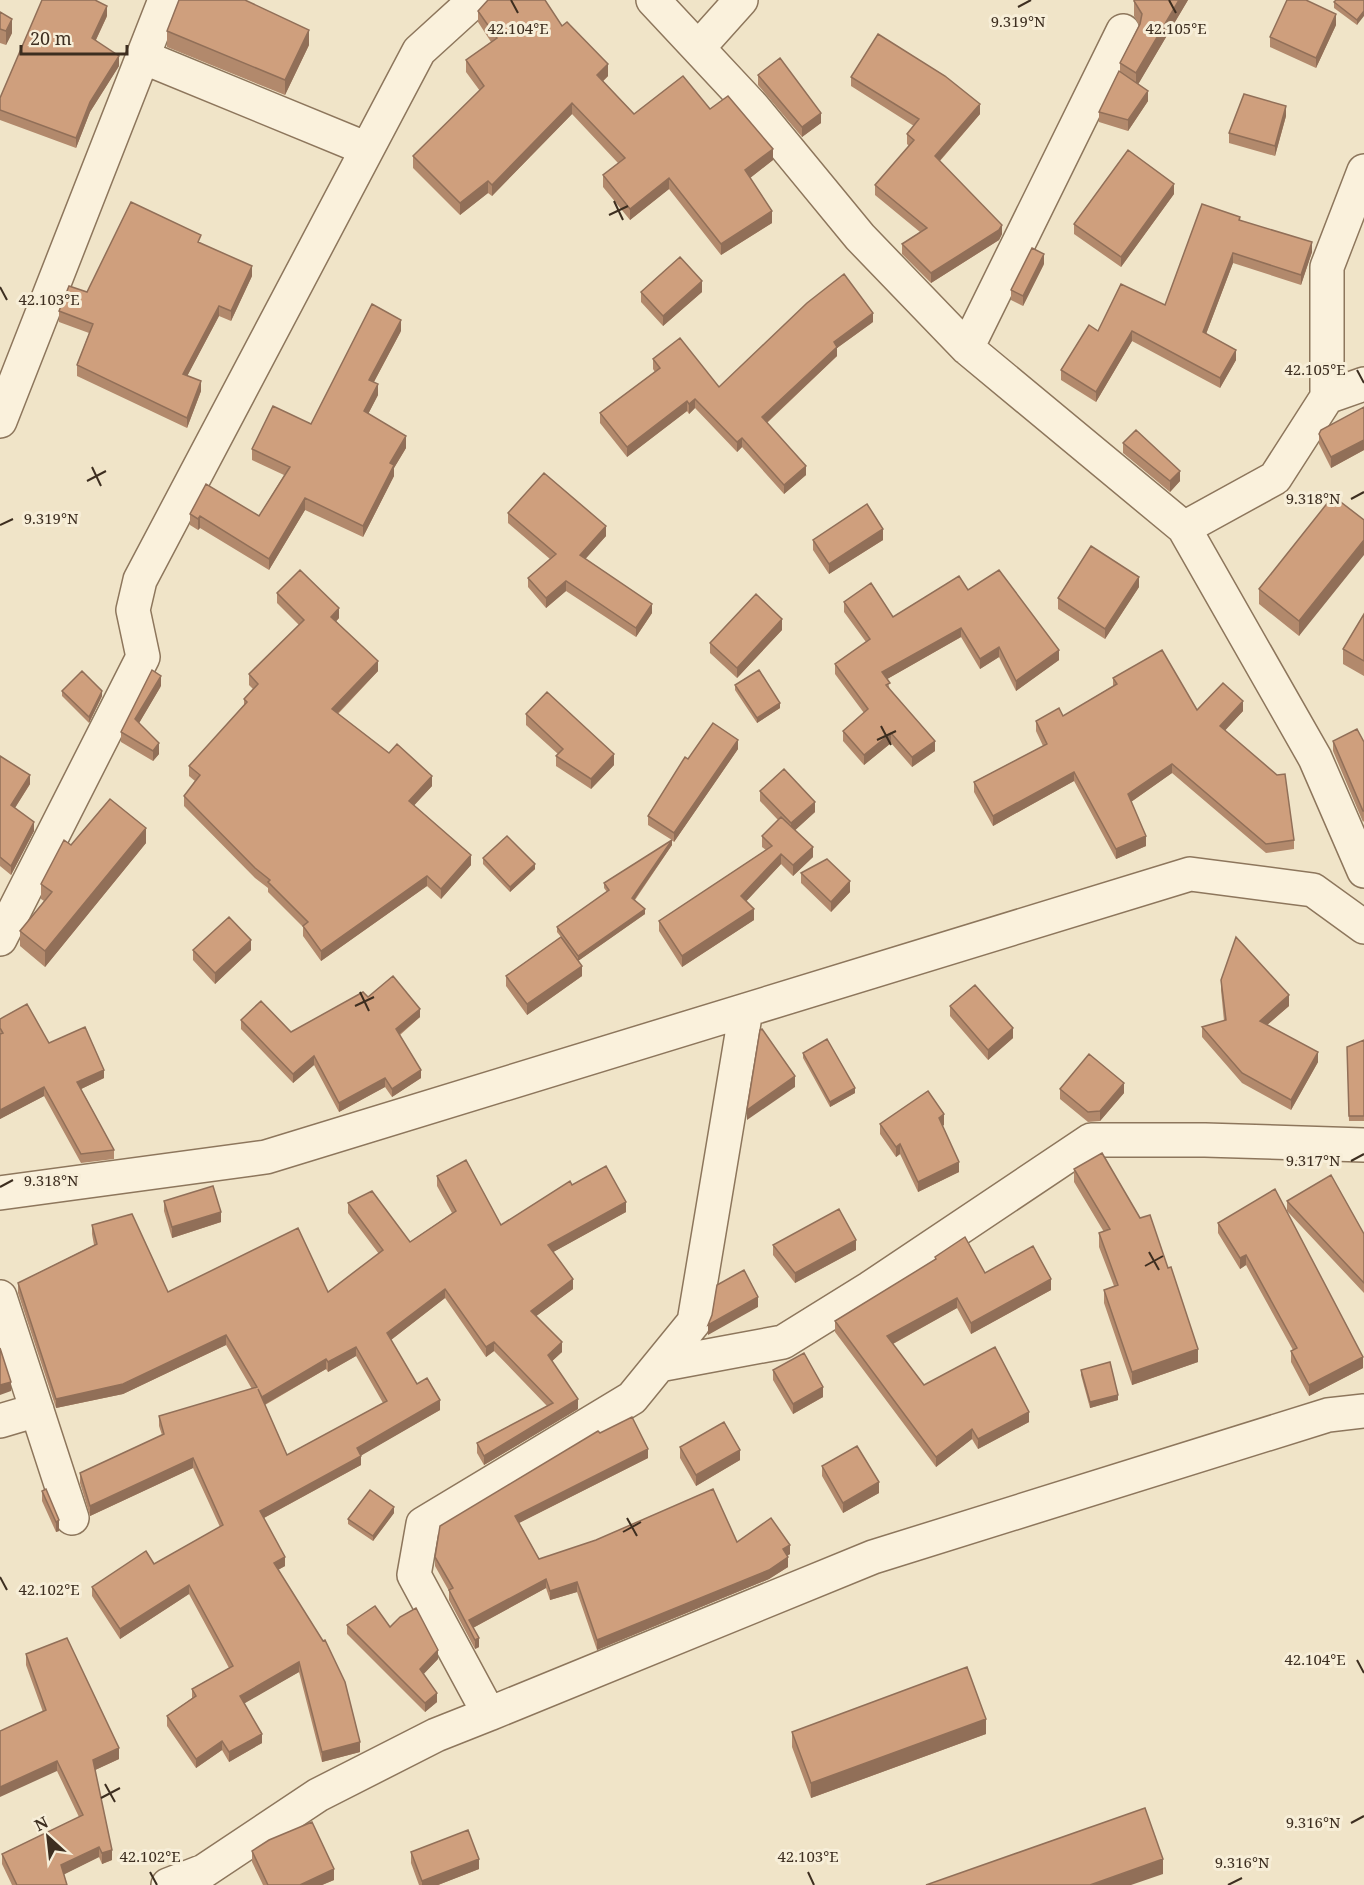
<svg xmlns="http://www.w3.org/2000/svg" width="1364" height="1885" font-family="'Noto Serif',serif">
	<rect width="100%" height="100%" fill="#f0e4c8"/>
	<g fill="none" stroke-linecap="round" stroke-linejoin="round">
		<g stroke="#8d765c" stroke-width="36">
			<path id="minor" d="M653,0L753,107L860,237L967,348L1184,528L1315,758L1364,871
				M698,48L741,0
				M143,57L367,149
				M967,348L1123,31
				M1327,397L1364,384
				M0,421L165,0
				M1184,528L1275,478L1327,397V267L1364,171
				M0,939L143,657L133,610L140,580L419,51L475,0
				M746,1010L694,1322L632,1398L423,1524L414,1575L489,1714L873,1557L1328,1415L1364,1411
				M0,1193L266,1157L1190,874L1313,890L1364,927
				M0,1297L72,1518
				M659,1365L783,1342L870,1288L1091,1140H1205L1364,1145
				M0,1421L37,1410
				M168,1885L204,1871L318,1795L436,1735L489,1714"/>
		</g>
		<use href="#minor" stroke="#faf1dc" stroke-width="33"/>
	</g>
	<path fill="#b2896c" fill-rule="evenodd" d="M1134,0H1188L1138,84L1148,101L1128,131L1099,122V112L1120,73V63L1139,25L1134,16Z
		M1364,0L1357,25L1334,8V2Z
		M478,11L562,26L608,76L603,81L634,114L710,109L773,160L750,178L772,223L721,255L669,189L630,220L603,187V175L618,163L572,114L492,196L488,193L460,215L413,168V156L480,91L466,72V60L491,42L478,22Z
		M0,12L12,33L6,45L0,43Z
		M107,16L96,40L119,66L90,112L76,148L0,120V98Z
		M1336,25L1316,68L1270,47V37Z
		M167,31L309,45L285,95L167,47Z
		M758,75L821,123L802,137L758,85Z
		M851,77L980,114L940,161L1002,234L999,240L931,283L902,254V244L920,232L875,195V185L909,146L907,144V134L914,126L851,86Z
		M1286,116L1275,156L1229,143V133Z
		M1174,194L1121,267L1074,234V224Z
		M1240,220L1312,252L1301,285L1233,263L1206,334L1236,360L1220,388L1132,341L1096,402L1061,380V370L1098,331L1165,305Z
		M201,243L252,276L231,321L219,316L187,376L201,391L187,428L77,376V365L89,333L59,322V311L87,292Z
		M1044,264L1023,306L1011,300V290Z
		M641,292H702L663,326L641,302Z
		M873,322L837,348V356L767,423L806,475L784,494L742,447L737,452L695,408L689,414L687,411L627,457L600,423V413L655,372L653,369V359L719,387Z
		M401,331L374,382L378,395L368,414L406,448L394,468V476L363,537L305,510L269,570L200,528L198,530L190,525V514L259,516L284,475L252,460V449L311,424Z
		M1364,407V450L1331,468L1319,444V434Z
		M1123,443L1180,481L1170,492L1123,453Z
		M508,513L606,536L585,559L652,613L636,637L566,591L546,608L528,587V578L550,559L508,523Z
		M1364,520L1299,636L1259,604V589Z
		M813,540H883L829,574L813,550Z
		M1139,587L1105,639L1058,609V598Z
		M968,590L1059,660L1016,691L999,657L980,669L961,637L887,679L890,690L935,751L912,767L891,743L864,765L843,741V731L864,713L835,674V664L866,642L844,612V602L893,617Z
		M277,593L339,618L336,621L378,671L338,714L432,786L414,805L471,865L441,899L427,886L321,961L303,936V927L268,892V888L255,878L184,806V796L195,781L189,776V766L244,705V699L253,689L249,685V674L299,625L277,603Z
		M1364,614V676L1343,664V649Z
		M782,630L737,678L710,653V643Z
		M1113,678L1197,710L1243,711L1225,730L1294,840V849L1266,853L1172,773L1131,802L1146,846L1116,859L1074,781L993,826L974,792V782L1043,746L1036,731V721L1063,716L1113,686Z
		M735,685L780,708L757,723L735,690Z
		M161,686L139,723L159,754L153,761L121,742V732Z
		M62,691L102,696L89,723L62,696Z
		M526,714L614,765L591,789L556,766V756L558,754L526,725Z
		M1333,741L1364,742V821L1363,822L1333,751Z
		M738,749L674,842L672,840V845L635,900L645,914L578,961L582,976L527,1015L506,986V976L561,937L557,932V927L607,892L604,888V883L672,840L648,825V816L688,759Z
		M0,756L30,784L15,808L34,831L11,875L0,866Z
		M760,791L815,812L795,830L813,857L793,876L781,864L746,901L754,920L682,967L659,931V921L766,850L762,847V836L778,820L760,801Z
		M146,843L45,967L20,946V931L44,901L41,899V884L71,845Z
		M483,858L535,869L510,892L483,864Z
		M801,873L850,892L831,912L801,883Z
		M193,950H251L215,984L193,960Z
		M1221,980L1289,1006L1267,1025L1318,1062L1291,1110L1242,1083L1202,1037V1027L1224,1021L1221,990Z
		M368,997L420,1017L400,1035L421,1078L392,1097L385,1087L339,1112L314,1065L293,1083L241,1029V1020L291,1032Z
		M950,1006L1013,1038L988,1060L950,1016Z
		M0,1019L49,1043L104,1078L81,1089L114,1150V1159L81,1163L44,1096L0,1119Z
		M1364,1040V1121H1349L1347,1047Z
		M803,1053L855,1093L830,1107L803,1058Z
		M1060,1089L1124,1093L1100,1121L1088,1122L1060,1099Z
		M880,1124L944,1125L942,1126L959,1172L918,1192L900,1154L896,1157L880,1134Z
		M1074,1169L1198,1362L1132,1385L1104,1303V1290L1114,1286L1099,1247V1233L1104,1232L1074,1182Z
		M437,1176L501,1225L572,1185L626,1212L553,1252L573,1289L536,1316L562,1352L552,1361L578,1409L484,1465L477,1453V1443L547,1406L494,1351L486,1357L445,1298L391,1340L417,1384L440,1410L361,1455V1465L264,1518L285,1566L278,1570L360,1752L322,1762L299,1672L244,1703L262,1743L229,1762L222,1750L196,1768L167,1726V1716L192,1698V1689L229,1668L189,1594L120,1639L92,1596V1587L154,1564L220,1527L193,1468L90,1516L80,1483V1473L162,1435L159,1426V1416L252,1389L226,1345L123,1394L56,1408L18,1293V1283L94,1245L92,1234V1225L168,1292H328L379,1254L348,1213V1203L410,1242L452,1213L437,1186ZM356,1356L383,1403L287,1455L265,1405L326,1369L328,1372Z
		M164,1201L221,1222L172,1238L164,1211Z
		M1287,1201L1364,1234V1293L1287,1211Z
		M1218,1223L1363,1368L1309,1396L1291,1362V1351L1293,1350L1246,1265L1240,1269L1218,1233Z
		M773,1245L856,1250L795,1283L773,1255Z
		M935,1257L985,1273L1051,1290L971,1334L957,1308L893,1344L924,1385L1029,1422L978,1449L972,1439L936,1467L835,1332V1321L935,1260Z
		M773,1370L823,1397L793,1414L773,1380Z
		M1081,1370L1118,1400L1090,1408L1081,1375Z
		M600,1433L648,1458L519,1523L539,1559L737,1542L790,1554L787,1556L788,1567L769,1579L597,1650L577,1592L550,1600L546,1588L473,1628L479,1647L475,1649L449,1600V1591L435,1566V1557Z
		M680,1447L740,1460L696,1486L680,1458Z
		M822,1466L879,1493L843,1513L822,1476Z
		M42,1491L59,1520V1531L56,1532L42,1501Z
		M394,1513L373,1541L348,1524V1519Z
		M347,1625L438,1659L423,1674L437,1702L425,1712L347,1634Z
		M26,1654L119,1759L95,1770L112,1860L102,1864L99,1857L64,1874L67,1885H12L2,1864V1854L79,1817L57,1771L43,1712L26,1665Z
		M792,1732L986,1734L811,1798L792,1747Z
		M252,1851L334,1880L322,1885H263L252,1862Z
		M411,1852L479,1869L438,1885H419L411,1863Z"/>
	<path fill="#916f58" d="M1179,0H1188L1136,88V73Z
		M107,6V16L92,48V38Z
		M1364,11V16L1357,25V20Z
		M1336,14V25L1316,68V58Z
		M12,19V33L6,45V31Z
		M309,30V45L285,95V80Z
		M119,56V66L90,112L76,148V138L90,102Z
		M608,64V76L597,87V75Z
		M1148,91V101L1128,131V120Z
		M572,103V114L492,196V185Z
		M980,104V114L935,166V156Z
		M1286,106V116L1275,156V146Z
		M821,113V123L802,137V127Z
		M773,149V160L745,182V170Z
		M669,178V189L630,220V209Z
		M488,181V193L460,215V203Z
		M1174,184V194L1121,267V257Z
		M772,211V223L721,255V244Z
		M1002,225V234L999,240L931,283V273Z
		M1312,242V252L1301,285V275Z
		M1233,253V263L1203,342V332Z
		M1044,254V264L1023,306V296Z
		M252,266V276L231,321V311Z
		M702,281V292L663,326V316Z
		M219,306V316L183,384V374Z
		M873,313V322L837,348V356L762,427V417L834,342Z
		M401,320V331L369,391V380Z
		M1132,331V341L1096,402V392Z
		M1236,350V360L1220,388V378Z
		M201,381V391L187,428V418Z
		M378,384V395L364,422V411Z
		M695,399V408L689,414V404Z
		M687,401V411L627,457V447Z
		M406,436V448L394,468V476L363,537V526L390,463Z
		M742,438V447L737,452V442Z
		M1364,440V450L1331,468V457Z
		M806,466V475L784,494V485Z
		M1180,471V481L1170,492V481Z
		M305,498V510L269,570V559Z
		M200,516V528L198,530V519Z
		M606,526V536L580,565V555Z
		M883,529V540L829,574V564Z
		M1364,540V555L1299,636V621Z
		M1139,577V587L1105,639V629Z
		M566,581V591L546,608V598Z
		M652,604V613L636,637V628Z
		M339,608V618L331,627V617Z
		M782,619V630L737,678V668Z
		M961,628V637L882,682V672Z
		M999,647V657L980,669V659Z
		M1059,650V660L1016,691V681Z
		M378,661V671L332,719V709Z
		M161,676V686L135,730V719Z
		M102,691V696L89,723V717Z
		M1243,701V711L1220,736V726Z
		M780,703V708L757,723V718Z
		M891,733V743L864,765V755Z
		M738,740V749L674,842V833Z
		M935,741V751L912,767V757Z
		M159,743V754L153,761V751Z
		M614,754V765L591,789V779Z
		M1172,764V773L1128,804V794Z
		M1074,772V781L993,826V816Z
		M30,775V784L11,814V805Z
		M432,776V786L409,811V801Z
		M815,802V812L791,834V823Z
		M34,822V831L11,875V866Z
		M146,828V843L45,967V951Z
		M1146,836V846L1116,859V849Z
		M672,840V845L632,903V898Z
		M813,847V857L793,876V865Z
		M781,854V864L741,907V896Z
		M471,855V865L441,899V889Z
		M535,864V869L510,892V887Z
		M427,876V886L321,961V951Z
		M850,881V892L831,912V902Z
		M645,909V914L578,961V956Z
		M754,909V920L682,967V956Z
		M251,940V950L215,984V973Z
		M582,966V976L527,1015V1004Z
		M1289,995V1006L1260,1031V1021Z
		M420,1009V1017L396,1037V1029Z
		M1013,1028V1038L988,1060V1050Z
		M1318,1052V1062L1291,1110V1100Z
		M314,1056V1065L293,1083V1074Z
		M104,1070V1078L77,1091V1082Z
		M421,1070V1078L392,1097V1089Z
		M795,1076V1087L747,1120V1110Z
		M385,1078V1087L339,1112V1103Z
		M1124,1083V1093L1100,1121V1111Z
		M44,1087V1096L0,1119V1110Z
		M855,1088V1093L830,1107V1102Z
		M944,1114V1125L939,1128V1118Z
		M900,1144V1154L896,1157V1147Z
		M959,1162V1172L918,1192V1182Z
		M626,1202V1212L548,1255V1245Z
		M221,1212V1222L172,1238V1227Z
		M856,1240V1250L795,1283V1273Z
		M1246,1255V1265L1240,1269V1258Z
		M573,1279V1289L531,1320V1311Z
		M1051,1279V1290L971,1334V1323Z
		M445,1289V1298L387,1343V1333Z
		M758,1297V1307L708,1335V1325Z
		M957,1298V1308L887,1347V1336Z
		M226,1335V1345L123,1394L56,1408V1399Z
		M494,1342V1351L486,1357V1347Z
		M562,1342V1352L548,1365V1355Z
		M356,1347V1356L328,1372V1362Z
		M1198,1349V1362L1132,1385V1372Z
		M1363,1357V1368L1309,1396V1385Z
		M326,1359V1369L262,1406V1397Z
		M11,1382V1391L0,1395V1385Z
		M823,1387V1397L793,1414V1404Z
		M1118,1395V1400L1090,1408V1402Z
		M578,1399V1409L484,1465V1456Z
		M440,1400V1410L357,1458V1448Z
		M1029,1412V1422L978,1449V1439Z
		M972,1429V1439L936,1467V1457Z
		M648,1449V1458L515,1525V1516Z
		M740,1450V1460L696,1486V1475Z
		M361,1456V1465L260,1520V1511Z
		M193,1458V1468L90,1516V1506Z
		M879,1482V1493L843,1513V1503Z
		M394,1507V1513L373,1541V1536Z
		M59,1520V1531L56,1532V1522Z
		M790,1545V1554L783,1558V1549Z
		M285,1557V1566L274,1572V1563Z
		M788,1557V1567L769,1579L597,1650V1640Z
		M546,1579V1588L469,1630V1620Z
		M577,1582V1592L550,1600V1591Z
		M189,1585V1594L120,1639V1629Z
		M479,1638V1647L475,1649V1640Z
		M438,1650V1659L420,1678V1669Z
		M299,1662V1672L240,1706V1696Z
		M437,1693V1702L425,1712V1703Z
		M986,1719V1734L811,1798V1783Z
		M262,1734V1743L229,1762V1752Z
		M222,1741V1750L196,1768V1759Z
		M360,1742V1752L322,1762V1752Z
		M119,1748V1759L93,1771V1760Z
		M57,1761V1771L0,1797V1787Z
		M99,1847V1857L61,1876V1865Z
		M112,1850V1860L102,1864V1853Z
		M479,1859V1869L438,1885H422V1881Z
		M1163,1859V1874L1131,1885H1090Z
		M334,1869V1880L322,1885H300Z"/>
	<path fill="#cf9f7d" stroke="#916f58" stroke-width="1.5" fill-rule="evenodd" d="M42,0H95L107,6L92,38L119,56L90,102L76,138L0,110V98Z
		M179,0H245L309,30L285,80L167,31Z
		M488,0H545L562,26L567,22L608,64L597,75L634,114L683,76L710,109L728,96L773,149L745,170L772,211L721,244L669,178L630,209L603,175L625,158L572,103L492,185L488,181L460,203L413,156L484,86L466,60L497,38L478,11Z
		M1134,0H1179L1136,73L1120,63L1140,24L1142,14L1134,1Z
		M1287,0H1306L1336,14L1316,58L1270,37Z
		M1336,0H1364V11L1357,20L1334,2Z
		M0,12L12,19L6,31L0,29Z
		M878,34L945,76L980,104L935,156L1002,225L999,230L931,273L902,244L927,228L875,185L914,140L907,134L919,119L851,77Z
		M780,58L821,113L802,127L758,75Z
		M1119,71L1148,91L1128,120L1099,112Z
		M1244,94L1286,106L1275,146L1229,133Z
		M1128,150L1174,184L1121,257L1074,224Z
		M131,202L201,235L198,242L252,266L231,311L219,306L183,374L201,381L187,418L77,365L93,324L59,311L69,286L87,292Z
		M1202,204L1240,217L1239,220L1312,242L1301,275L1233,253L1203,332L1236,350L1220,378L1132,331L1096,392L1061,370L1089,325L1098,331L1121,284L1165,305Z
		M1032,248L1044,254L1023,296L1011,290Z
		M680,257L702,281L663,316L641,292Z
		M844,274L873,313L834,342L837,347L762,417L806,466L784,485L742,438L737,442L695,399L689,404L687,401L627,447L600,413L660,368L653,359L680,338L719,387L807,303Z
		M372,304L401,320L369,380L378,384L364,411L406,436L390,463L394,465L363,526L305,498L269,559L200,516L198,519L190,514L206,484L259,516L290,467L252,449L273,406L311,424Z
		M1364,407V440L1331,457L1319,434L1321,430Z
		M1136,430L1180,471L1170,481L1123,443Z
		M544,473L606,526L580,555L652,604L636,628L566,581L546,598L528,578L556,554L508,513Z
		M1333,496L1364,520V540L1299,621L1259,589Z
		M867,504L883,529L829,564L813,540Z
		M1091,546L1139,577L1105,629L1058,598Z
		M300,570L339,608L331,617L378,661L332,709L389,753L397,744L432,776L409,801L471,855L441,889L427,876L321,951L303,926L308,922L268,882L270,880L255,868L184,796L200,775L189,766L247,702L244,699L258,684L249,674L304,620L277,593Z
		M999,570L1059,650L1016,681L999,647L980,659L961,628L882,672L890,683L886,685L935,741L912,757L891,733L864,755L843,731L868,709L835,664L870,639L844,602L871,583L893,617L959,576L968,590Z
		M756,594L782,619L737,668L710,643Z
		M1364,614V661L1343,649Z
		M1162,650L1197,710L1223,683L1243,701L1220,726L1277,775L1285,774L1294,840L1266,844L1172,764L1128,794L1146,836L1116,849L1074,772L993,816L974,782L1047,744L1036,721L1059,708L1063,716L1117,684L1113,678Z
		M152,670L161,676L135,719L159,743L153,751L121,732Z
		M759,670L780,703L757,718L735,685Z
		M82,671L102,691L89,717L62,691Z
		M547,692L614,754L591,779L556,756L563,749L526,714Z
		M713,723L738,740L674,833L648,816L685,757L688,759Z
		M1357,729L1364,742V811H1363L1333,741Z
		M0,756L30,775L11,805L34,822L11,866L0,857Z
		M784,769L815,802L791,823L760,791Z
		M110,799L146,828L45,951L20,931L52,892L41,884L64,840L71,845Z
		M781,817L813,847L793,865L781,854L741,896L754,909L682,956L659,921L772,846L762,836Z
		M507,836L535,864L510,887L483,858Z
		M672,840L632,898L645,909L578,956L557,927L609,890L604,883Z
		M827,859L850,881L831,902L801,873Z
		M229,917L251,940L215,973L193,950Z
		M561,937L582,966L527,1004L506,976Z
		M1236,937L1289,995L1260,1021L1318,1052L1291,1100L1242,1073L1202,1027L1226,1020L1221,980Z
		M393,976L420,1009L396,1029L421,1070L392,1089L385,1078L339,1103L314,1056L293,1074L241,1020L261,1001L291,1032L363,992L368,997Z
		M975,985L1013,1028L988,1050L950,1006Z
		M27,1004L49,1043L85,1027L104,1070L77,1082L114,1150L81,1154L44,1087L0,1110V1034L3,1033L0,1028V1019Z
		M762,1029L795,1076L747,1110L760,1030Z
		M827,1039L855,1088L830,1102L803,1053Z
		M1364,1040V1116H1349L1347,1047Z
		M1089,1054L1124,1083L1100,1111L1088,1112L1060,1089Z
		M928,1091L944,1114L939,1118L959,1162L918,1182L900,1144L896,1147L880,1124Z
		M1102,1153L1140,1218L1150,1215L1168,1268L1171,1267L1198,1349L1132,1372L1104,1290L1118,1285L1099,1233L1110,1229L1074,1169Z
		M466,1160L501,1225L570,1181L572,1185L606,1166L626,1202L548,1245L573,1279L531,1311L562,1342L548,1355L578,1399L484,1456L477,1443L553,1403L494,1342L486,1347L445,1289L387,1333L417,1384L427,1378L440,1400L357,1448L361,1456L260,1511L285,1557L274,1563L323,1641L325,1640L345,1682L360,1742L322,1752L299,1662L240,1696L262,1734L229,1752L222,1741L196,1759L167,1716L196,1696L192,1689L233,1666L189,1585L120,1629L92,1587L146,1551L154,1564L223,1525L193,1458L90,1506L80,1473L164,1434L159,1416L257,1387L226,1335L123,1384L56,1399L18,1283L97,1244L92,1225L132,1214L168,1292L298,1228L328,1292L383,1250L348,1203L372,1191L410,1242L456,1211L437,1176ZM356,1347L387,1401L287,1455L258,1389L262,1397L326,1359L328,1362Z
		M1331,1175L1364,1234V1283L1287,1201Z
		M213,1186L221,1212L172,1227L164,1201Z
		M1275,1189L1363,1357L1309,1385L1291,1351L1297,1348L1246,1255L1240,1258L1218,1223Z
		M839,1209L856,1240L795,1273L773,1245Z
		M965,1237L985,1273L1033,1246L1051,1279L971,1323L957,1298L887,1336L924,1385L995,1347L1029,1412L978,1439L972,1429L936,1457L835,1321L936,1259L935,1257Z
		M744,1270L758,1297L708,1325L712,1315L717,1285Z
		M0,1348L11,1382L0,1385Z
		M804,1353L823,1387L793,1404L773,1370Z
		M1110,1362L1118,1395L1090,1402L1081,1370Z
		M632,1417L648,1449L515,1516L539,1559L596,1540L713,1489L737,1542L771,1518L790,1545L783,1549L788,1557L769,1570L597,1640L577,1582L550,1591L546,1579L469,1620L479,1638L475,1640L449,1590L453,1588L435,1557L440,1526L598,1431L600,1433Z
		M724,1422L740,1450L696,1475L680,1447Z
		M857,1446L879,1482L843,1503L822,1466Z
		M46,1489L59,1520L56,1522L42,1491Z
		M370,1490L394,1507L373,1536L348,1519Z
		M375,1606L390,1627L400,1617L416,1608L438,1650L420,1669L437,1693L425,1703L347,1625Z
		M67,1638L119,1748L93,1760L112,1850L102,1853L99,1847L61,1865L67,1885H17L2,1854L83,1815L57,1761L0,1787V1731L46,1710L26,1654Z
		M967,1667L986,1719L811,1783L792,1732Z
		M1145,1808L1163,1859L1090,1885H926Z
		M312,1822L334,1869L300,1885H268L252,1851L269,1840Z
		M468,1830L479,1859L422,1881L411,1852Z"/>
	<path fill="none" stroke="#3d2e20" stroke-width="2" d="M511,0L518,13M1169,0L1176,13M1018,7L1031,0M614,201L623,220M609,215L628,206M0,287L7,300M1357,370L1364,383M92,467L101,486M87,481L106,471M1351,499L1364,492M0,525L13,519M881,726L891,745M877,740L896,731M360,992L369,1011M355,1006L374,997M1351,1161L1364,1154M0,1187L13,1180M1149,1252L1159,1270M1145,1266L1163,1256M627,1518L637,1536M623,1532L641,1522M0,1577L7,1590M1357,1660L1364,1673M105,1784L115,1802M101,1798L120,1788M1351,1823L1364,1816M150,1872L157,1885M808,1872L814,1885M1228,1885L1242,1878"/>
	<g font-size="15" text-anchor="middle" fill="#3d2e20" stroke="#f7eed8" stroke-width="6" stroke-linejoin="round" paint-order="stroke">
		<text x="1018" y="27">9.319°N</text>
		<text x="518" y="34">42.104°E</text>
		<text x="1176" y="34">42.105°E</text>
		<text x="49" y="305">42.103°E</text>
		<text x="1315" y="375">42.105°E</text>
		<text x="1313" y="504">9.318°N</text>
		<text x="51" y="524">9.319°N</text>
		<text x="1313" y="1166">9.317°N</text>
		<text x="51" y="1186">9.318°N</text>
		<text x="49" y="1595">42.102°E</text>
		<text x="1315" y="1665">42.104°E</text>
		<text x="1313" y="1828">9.316°N</text>
		<text x="150" y="1862">42.102°E</text>
		<text x="808" y="1862">42.103°E</text>
		<text x="1242" y="1868">9.316°N</text>
	</g>
	<g transform="translate(48 1837) rotate(333)" stroke="#f7eed8" stroke-width="4.5" paint-order="stroke">
	<path d="M0-4.5L10 22L0 15L-10 22Z" fill="#3d2e20"/>
	<text y="-9" font-size="16" font-weight="bold" text-anchor="middle" fill="#3d2e20">N</text>
	</g>
	<path d="M21 45v9h106v-9" fill="none" stroke="#3d2e20" stroke-width="3"/>
	<text x="30" y="45" font-size="18" fill="#3d2e20" stroke="#f7eed8" stroke-width="4.5" paint-order="stroke">20 m</text>
</svg>
